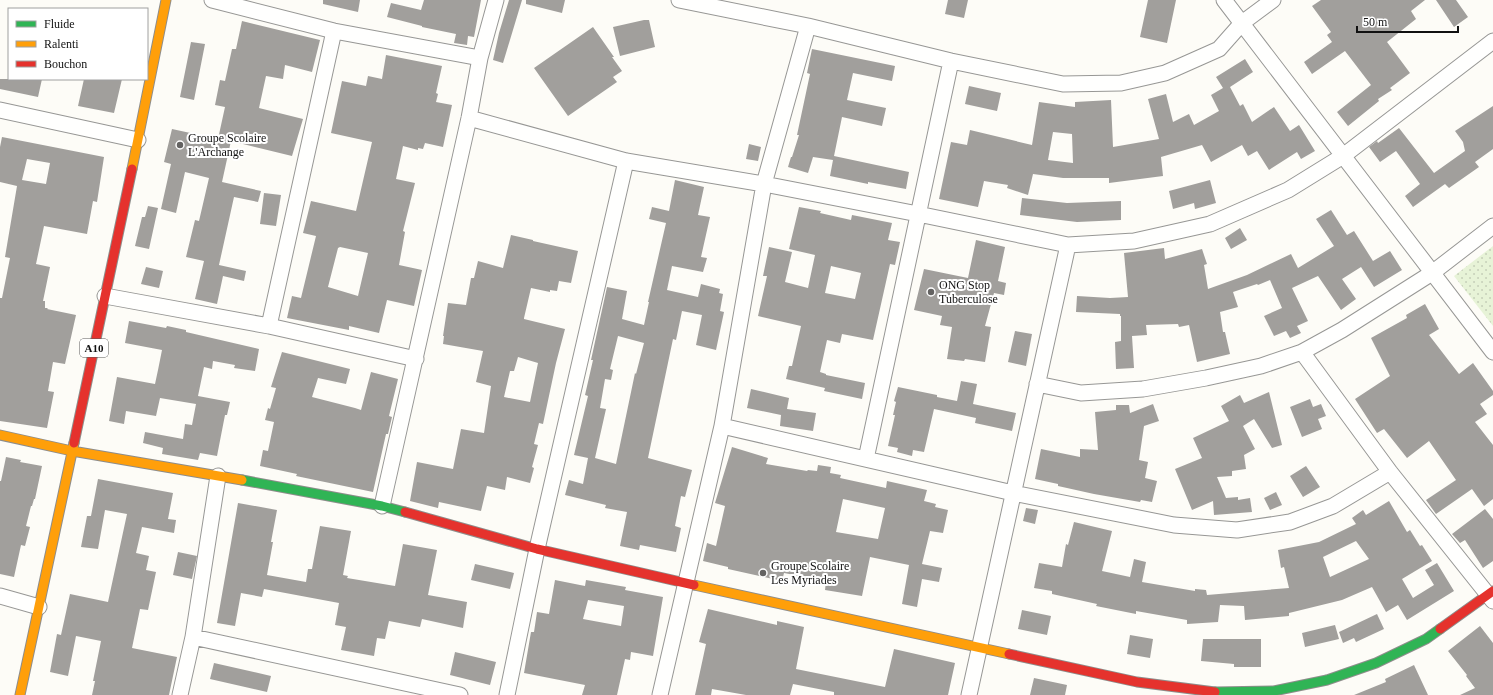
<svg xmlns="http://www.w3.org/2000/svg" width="1493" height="695" font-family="'Times New Roman',serif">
	<defs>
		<pattern id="grass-dots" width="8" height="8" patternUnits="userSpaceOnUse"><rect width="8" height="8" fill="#e7f3d7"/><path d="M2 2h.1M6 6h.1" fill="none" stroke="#c5cfb8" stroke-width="1.8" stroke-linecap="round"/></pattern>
	</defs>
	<rect width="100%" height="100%" fill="#fdfcf7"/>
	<path fill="url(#grass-dots)" d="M1493,246V326L1454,276Z"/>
	<path fill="#a19f9c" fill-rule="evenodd" d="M323,0H360L358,12L323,4Z
		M424,0H481L474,37L468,36L467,45L454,43L456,34L422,27V26L387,17L391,3L421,10Z
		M509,0H522L503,63L493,60L499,33Z
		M526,0H565L562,13L526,4Z
		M948,0H968L964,18L945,14Z
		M1148,0H1176L1167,43L1140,37Z
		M1321,0H1425L1411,11L1416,19L1387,42L1410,73L1390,88L1392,90L1378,99L1379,101L1348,126L1337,112L1371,85L1345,51L1312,74L1304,62L1332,42L1327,35L1331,32L1312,6Z
		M1436,0H1456L1468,17L1454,27Z
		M644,20H649L655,47L620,56L613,27Z
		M242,21L320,40L312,72L285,65L283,79L266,76L259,108L303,119L292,156L231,141L222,182L261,191L258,202L234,197L219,265L246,271L244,281L223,276L217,304L195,299L204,261L186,257L195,220L199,221L209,178L185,172L176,213L161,209L171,164L164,162L172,129L218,139L225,107L215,105L220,80L225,81L232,49H236Z
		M593,27L614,57H612L622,71L613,77L617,82L568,116L534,68Z
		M191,42L205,44L194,100L180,97Z
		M812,49L895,66L892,81L853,73L847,100L886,108L882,126L842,117L834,156L909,172L906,189L868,182V184L830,176L833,160L813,157L808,173L788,167L791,157H792L799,135H797L810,74L807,73Z
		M386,55L442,66L436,93L438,94L436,102L452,105L443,147L425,143L423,149L418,148V150L403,146L396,179L415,183L403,231L405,232L399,265L422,270L414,306L387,300L379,333L349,326V330L287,318L292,296L301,298L316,236L303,233L311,201L356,211L372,142L331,133L342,81L366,86L368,76L382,79ZM340,247L368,253L358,296L328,287L338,248Z
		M1245,59L1253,72L1230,87L1240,106L1243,104L1252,122L1274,107L1290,131L1299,125L1315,151L1301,159L1297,152L1269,170L1257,151L1248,156L1242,145L1211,162L1202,145L1161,157L1163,176L1109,183V178H1063L1033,174L1028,195L1007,188L1008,185L984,181L978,207L939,199L951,142L967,145L970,130L1032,145L1039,102L1075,107V102L1111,100L1113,147L1159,139L1148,99L1166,94L1173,122L1189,114L1194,125L1219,111L1211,95L1223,88L1216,77ZM1053,132L1072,134L1073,163L1048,160Z
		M0,79H42L38,97L0,89Z
		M84,79H122L114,113L78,106Z
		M969,86L1001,93L997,111L965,104Z
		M1493,106V149L1475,162L1479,167L1449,188L1445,184L1413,207L1405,196L1420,184L1396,151L1380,162L1369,147L1377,141L1378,143L1399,128L1434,173L1465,151L1463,142L1455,131Z
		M2,137L104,157L97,202L93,201L87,234L44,226L36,264L50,267L43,301H45V308H48L47,309L76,315L65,364L53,362L48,391L54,392L47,428L0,421V298H2L10,258L5,257L17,186L0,182V147ZM27,159L50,163L46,184L22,180Z
		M749,144L761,147L758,161L746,159Z
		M675,180L704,187L698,215L710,217L701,257L707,258L703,272L672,266L667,290L698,297L701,284L720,289L719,293L723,294L720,311L724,312L716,350L696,345L702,315L682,311L676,340L673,339L648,458L692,470L685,497L681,496L675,526L681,528L676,552L640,545L639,550L620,546L627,512L605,508L606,505L565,495L569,480L583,484L588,458L574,455L588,396L585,395L593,360H591L607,287L627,291L622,319L644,325L649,302H648L666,223L649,219L652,207L669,211ZM618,336L644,343L636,374L635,373L616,464L595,458L606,409L600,408L605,379L611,380L613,370L610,369Z
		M1210,180L1216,203L1195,209L1194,203L1173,209L1169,191Z
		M264,193L281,195L276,226L260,224Z
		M1022,198L1067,203L1121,201V220L1077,222L1020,215Z
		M148,206L158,208L149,249L135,246L142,217H145Z
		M799,207L821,211L820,213L851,220L852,215L892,223L888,240L900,242L895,265L890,264L873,340L842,334L840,343L827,340L820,372L826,374V375L865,383L862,399L824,391L825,388L786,379L789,366H792L801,326L758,316L767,276H763L769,247L792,252L785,282L808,288L815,255L789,249ZM831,266L861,273L855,299L825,293Z
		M1331,210L1347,235L1354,231L1373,261L1390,251L1402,270L1374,287L1361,267L1342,279L1356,299L1341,310L1318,276L1292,288L1308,321L1297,326L1301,333L1290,338L1286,331L1274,336L1264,316L1282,308L1270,280L1258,285L1257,284L1233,292L1238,307L1220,312L1223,332H1225L1230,354L1197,362L1189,325L1179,327L1178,324L1146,325L1147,335L1132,336L1134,368L1116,369L1115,342L1121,341V316H1120V314L1076,312L1077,296L1110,298L1128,297L1124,253L1164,248L1165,259L1202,249L1207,264L1204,265L1208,289L1247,275L1291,254L1298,268L1334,246L1316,219Z
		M1240,228L1247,240L1231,249L1225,238Z
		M511,235L533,240V241L578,251L571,283L559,281L557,291L550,290V292L531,288L524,318V319L565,329L556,363L543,424L539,423L534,444L538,445L532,467L534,468L530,483L507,477L505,490L487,486L481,511L439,502L438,508L410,501L417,462L453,469L461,429L484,433L491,386L476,382L483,351L443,344L444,336H443L448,303L466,305L471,278H474L478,261L503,268ZM518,357L538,363L530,402L504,397L510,371H514Z
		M976,240L1005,247L998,281L1006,283L1004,295L994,293L985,326L991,327L985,362L965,359L964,361L947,359L952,327L940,325L942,316L914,310L924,269L968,278Z
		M146,267L163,271L159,288L141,284Z
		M1425,304L1439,329L1429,335L1459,374L1473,363L1493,391V395L1480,404L1487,414L1475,422L1493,445V499L1484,506L1472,489L1436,514L1426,500L1456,480L1429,441L1407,458L1384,429L1377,433L1355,399L1390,376L1371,338L1407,318L1406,315Z
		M129,321L166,328L167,326L186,330V332L259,349L255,371L234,368L235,365L213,361L212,369L204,367L198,396L230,402L227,415H225L217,456L200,453L198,460L162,454L163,448L143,443L145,432L183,439L185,424L192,425L196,404L160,398L156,416L126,411L124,424L109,421L117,377L155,384L158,370L162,350L125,343Z
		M1015,331L1032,334L1026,366L1008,362Z
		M282,352L350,369L346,384L318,378L312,397L355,408L361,410L371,372L398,379L389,416L392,417L388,434H386L373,492L296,476L297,474L260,466L263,450L268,451L274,422L265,420L268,408L270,409L276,388L271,387Z
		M961,381L977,384L973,404L1016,413L1012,431L975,423L976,418L934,409L924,452L913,450L912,456L897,452L898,448L888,446L895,415H893L896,402L894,401L898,387L937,395V397L957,401Z
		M751,389L789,398L787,409L816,413L813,431L780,426L781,415L747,408Z
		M1269,392L1282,445L1272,448L1254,419L1243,426L1255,449L1244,455L1246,469L1232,471V476L1217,477L1226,498L1238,497V500L1250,498L1252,512L1214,515L1213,501L1192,510L1175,469L1202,458L1193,438L1229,421L1221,406L1240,395L1244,403Z
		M1310,399L1313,407L1321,404L1326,416L1318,419L1322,429L1302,437L1290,407Z
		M1153,404L1159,421L1144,426L1139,460L1148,462L1145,478L1157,481L1152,502L1141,500L1140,502L1094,494L1058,486V484L1035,479L1041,449L1080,457V449L1098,450L1095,412L1116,410V405H1129L1130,413Z
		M732,447L768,458L766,464L807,471L808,470L817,471L818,465L831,467L830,473L841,475L840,478L886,488L887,481L927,490L924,501L936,504L935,507L948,510L943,533L930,531L922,564L942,568L939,582L922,579L917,607L902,604L909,565L870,557L862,596L825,590L826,581L784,573L782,581L728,569V567L703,561L707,543L716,546L725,506L715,503ZM843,499L885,508L878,539L836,532Z
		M6,457L21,460L20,462L42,466L35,499H34L32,506H31L26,526L30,527L25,546L21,545L14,577L0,574V481H1Z
		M1306,466L1320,487L1303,497L1290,476Z
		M98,479L173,493L168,519L176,520L174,533L142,527L136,553L149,556L146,570L156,572L148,610L140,609L132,648L177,657L169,695H92L95,681H93L101,641L76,636L68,676L50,672L57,634L61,635L70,594L108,602L127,514L105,510L98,549L81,547L87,516H91Z
		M1276,492L1282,505L1270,510L1264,498Z
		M1389,501L1407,532L1410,530L1420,546L1422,545L1432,561L1402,579L1413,598L1434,585L1425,570L1437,563L1454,591L1407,620L1398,605L1386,612L1372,587L1342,600L1289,613V616L1245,620L1244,606L1220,605L1218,622L1187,624V620L1136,611V614L1096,606L1097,604L1052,594V591L1034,588L1039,563L1062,567L1066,544L1068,545L1074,522L1112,531L1102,571L1130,577L1134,559L1146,562L1142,582L1195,591V589L1206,590L1207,595L1289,588L1284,567L1281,568L1278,550L1319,542L1356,524L1352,518L1363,510L1366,515ZM1356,541L1369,559L1330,577L1323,557Z
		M238,503L277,510L271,542H273L267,575L306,582L308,569H312L320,526L351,531L343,575L348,576L347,578L395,586L403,544L437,550L428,595L467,602L463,628L422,619L420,627L389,621L385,639L377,638L374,656L341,650L346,627L335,625L339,603L264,589L262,597L241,593L235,626L217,623Z
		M1026,508L1038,510L1035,524L1023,521Z
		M1485,509L1493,519V561L1483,568L1465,540L1460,543L1452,534Z
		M178,552L197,556L192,579L173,575Z
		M475,564L514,573L510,589L471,580Z
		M555,580L585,586L586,580L626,587L625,590L663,597L653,656L631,652L630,660L625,659L617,695H582L585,685L524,673L531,632H534L537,612L549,614ZM588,600L624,606L621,626L583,619Z
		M708,609L777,625V621L804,627L796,669L885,687L894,649L955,663L948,695H834V692L793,684L790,695H746L712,689L711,695H695L706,644L699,642Z
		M1022,610L1051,616L1047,635L1018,629Z
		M1377,614L1384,629L1356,642L1354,638L1343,643L1339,632Z
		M1335,625L1339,639L1305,647L1302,633Z
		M1480,626L1493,643V695H1460L1475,688L1466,676L1467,675L1448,651Z
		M1130,635L1153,639L1150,658L1127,654Z
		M1203,639H1261V667H1234V664L1201,661Z
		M455,652L496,662L490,685L450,675Z
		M214,663L271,676L267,692L210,679Z
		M1414,665L1428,695H1354L1386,682L1385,679Z
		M1034,678L1067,685L1065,695H1030Z"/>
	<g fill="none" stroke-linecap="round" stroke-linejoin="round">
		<g stroke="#979795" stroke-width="17">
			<path id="street" d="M212,0L334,31L480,58
				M679,0L808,26L951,61L1063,84L1121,83L1165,73L1219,49L1242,23L1273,0
				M1224,0L1493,352
				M0,110L138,140
				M469,118L626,161L764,184L918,214L1068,245L1134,241L1210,224L1288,190L1343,156L1493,41
				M105,296L269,326L416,359
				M269,326L334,31
				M1302,352L1390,472L1493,601
				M1037,384L1081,393L1143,389L1206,378L1261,366L1302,352L1342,330L1432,273L1493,226
				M722,426L1013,493L1174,525L1237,530L1290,522L1333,506L1390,472
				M866,459L951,61
				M382,506L469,118L480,58L496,0
				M0,596L39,607
				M193,637L460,695
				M180,695L193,637L218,476
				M507,695L537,549L626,161
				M660,695L722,426L764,184L808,26
				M969,695L1068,245"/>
		</g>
		<g stroke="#8e8d8b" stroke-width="11">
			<path id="fast" d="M242,480L382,506L405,512
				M1215,692L1274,691L1327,680L1376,663L1426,639L1440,629"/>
		</g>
		<g stroke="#8e8d8b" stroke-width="11">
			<path id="slow" d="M132,169L166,0
				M0,435L72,451L242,480
				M694,585L1009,654
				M20,695L74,443"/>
		</g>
		<g stroke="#8e8d8b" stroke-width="11">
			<path id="jam" d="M74,443L132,169
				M405,512L537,549L694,585
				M1440,629L1493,591
				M1009,654L1137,682L1215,692"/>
		</g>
		<use href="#street" stroke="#fffffe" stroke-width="15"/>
		<use href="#fast" stroke="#30b455" stroke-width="9"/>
		<use href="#slow" stroke="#ff9f0a" stroke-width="9"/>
		<use href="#jam" stroke="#e5322d" stroke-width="9"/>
	</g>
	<g fill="#646362" stroke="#fff" stroke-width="1.5">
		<circle cx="180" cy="145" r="4"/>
		<circle cx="931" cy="292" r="4"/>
		<circle cx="763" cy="573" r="4"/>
	</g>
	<g text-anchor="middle" stroke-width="4" stroke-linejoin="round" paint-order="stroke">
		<rect fill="#fff" stroke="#585858" stroke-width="1" x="80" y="339" width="28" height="18" rx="3"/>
		<g font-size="11" font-weight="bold" fill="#111">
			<text x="94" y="352">A10</text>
		</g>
		<g font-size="12" fill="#111" stroke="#fff" text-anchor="start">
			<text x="188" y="142">Groupe Scolaire<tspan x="188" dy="14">L'Archange</tspan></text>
			<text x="939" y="289">ONG Stop<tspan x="939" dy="14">Tuberculose</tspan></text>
			<text x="771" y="570">Groupe Scolaire<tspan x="771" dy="14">Les Myriades</tspan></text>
		</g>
	</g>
	<rect x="8" y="8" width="140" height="72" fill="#ffffff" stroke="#a0a0a0"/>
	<rect x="16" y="21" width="20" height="6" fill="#30b455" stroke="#a0a0a0"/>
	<text x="44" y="28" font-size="12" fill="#111111">Fluide</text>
	<rect x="16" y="41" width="20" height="6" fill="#ff9f0a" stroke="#a0a0a0"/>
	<text x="44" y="48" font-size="12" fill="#111111">Ralenti</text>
	<rect x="16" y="61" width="20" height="6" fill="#e5322d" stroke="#a0a0a0"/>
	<text x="44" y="68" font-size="12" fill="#111111">Bouchon</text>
	<path d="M1357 26v6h101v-6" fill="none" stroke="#111111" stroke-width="2"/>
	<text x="1363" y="26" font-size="12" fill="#111111" stroke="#ffffff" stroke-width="3" paint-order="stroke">50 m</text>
</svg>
